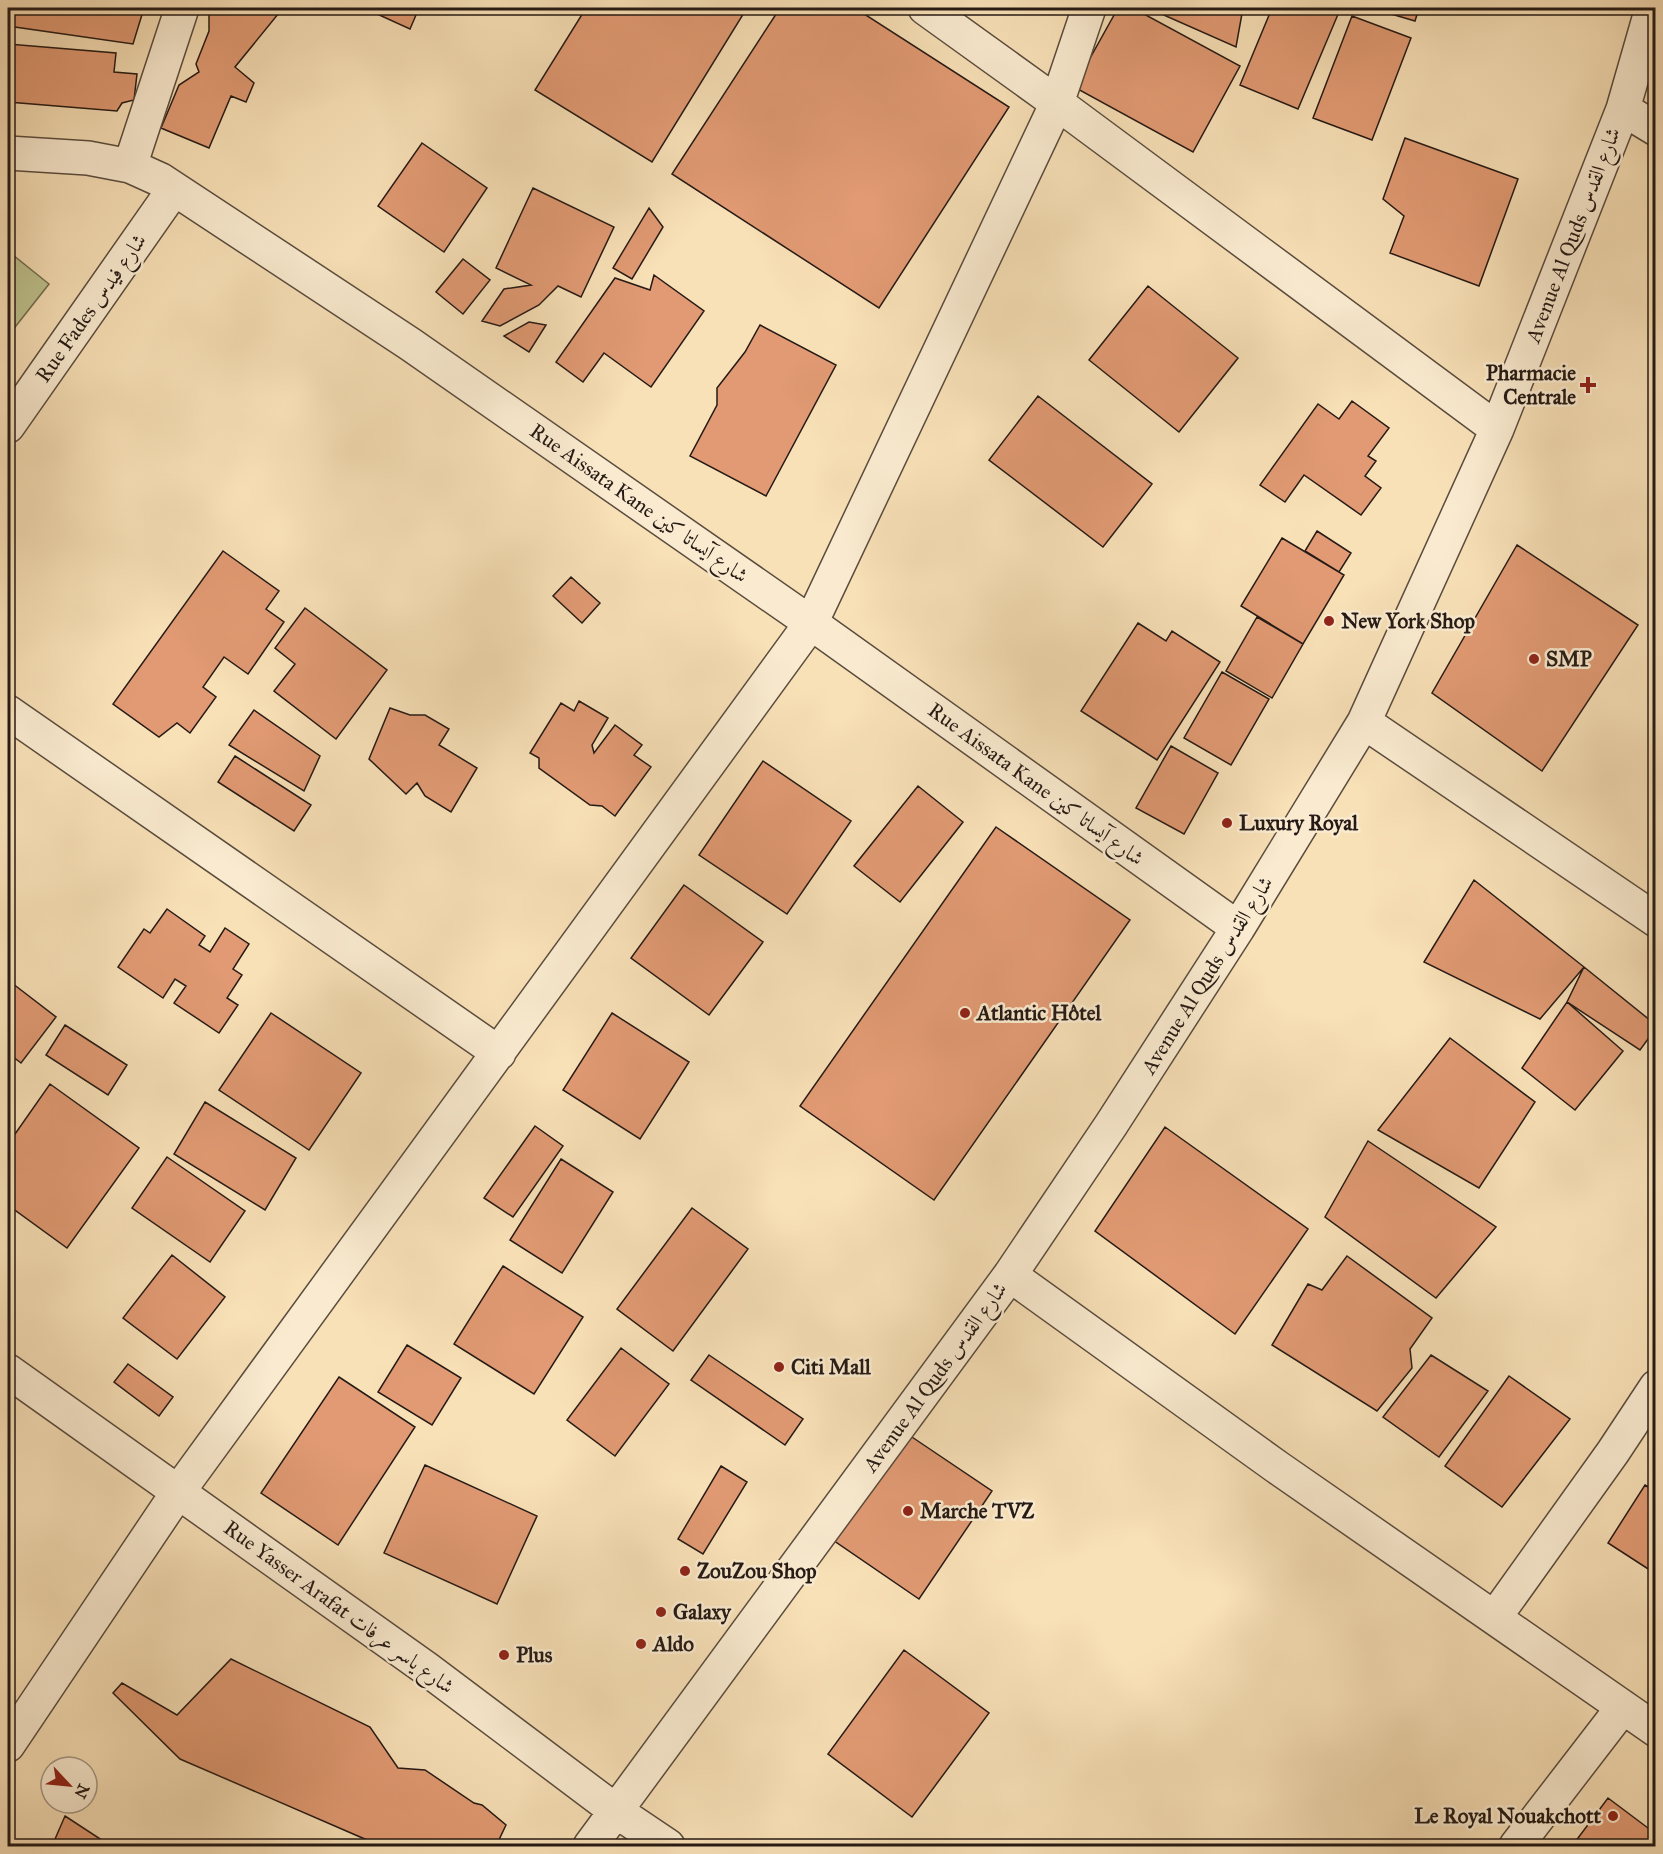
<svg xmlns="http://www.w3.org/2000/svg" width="1663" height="1854" font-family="'IM FELL Great Primer',Amiri,serif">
	<rect width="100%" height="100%" fill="#f8e0b7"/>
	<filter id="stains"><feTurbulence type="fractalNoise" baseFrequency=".00333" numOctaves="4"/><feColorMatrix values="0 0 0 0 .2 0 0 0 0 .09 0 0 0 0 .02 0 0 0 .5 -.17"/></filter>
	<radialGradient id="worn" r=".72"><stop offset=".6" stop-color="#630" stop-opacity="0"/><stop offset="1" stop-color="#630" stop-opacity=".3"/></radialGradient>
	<path fill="#bec28e" stroke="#726e52" stroke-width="1.5" d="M8,251L49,284L8,336Z"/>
	<path fill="#e19a73" stroke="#251a15" stroke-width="1.5" d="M8,8H144L133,44L8,26Z
		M211,8H283L235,67L254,83L246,102L231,96L209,148L161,128L179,85L199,72L196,64L209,31V13Z
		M364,8H419L410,29Z
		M586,8H747L652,162L535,90Z
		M780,8H855L1009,107L879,308L672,174Z
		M1118,8H1133L1240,66L1193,152L1074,87Z
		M1148,8H1243L1236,47Z
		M1272,8H1329L1339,12L1298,109L1240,85Z
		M1374,8H1419L1415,21L1374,9Z
		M1352,16L1411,38L1372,140L1313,118Z
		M8,44L116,53L114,72L137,74L134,100L122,103L117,111L8,102Z
		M1405,138L1518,179L1479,286L1390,253L1404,216L1383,199Z
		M422,143L487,188L444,252L378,206Z
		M533,188L614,227L581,297L558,286L539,305L500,326L482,321L504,289L531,285L496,268Z
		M649,208L663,227L632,279L613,268Z
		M463,259L490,280L463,314L436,292Z
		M654,275L704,311L651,387L604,353L583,382L556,362L615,278L650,290Z
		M1148,286L1238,358L1179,432L1089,360Z
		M529,322L546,325L529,352L504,336Z
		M760,325L836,365L766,496L690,456L717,405V388L745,352Z
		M1038,396L1152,484L1103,547L989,460Z
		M1352,401L1389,428L1368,456L1376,461L1365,476L1381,488L1361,515L1304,475L1285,502L1260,485L1318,404L1339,419Z
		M1317,531L1351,553L1339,572L1305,551Z
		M1282,538L1344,575L1303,644L1241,606Z
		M1517,545L1638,625L1542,771L1432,693Z
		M223,551L279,591L266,609L284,622L248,674L224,657L203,687L216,697L190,733L177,723L159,737L113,704Z
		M571,577L600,603L582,623L553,596Z
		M305,608L387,670L336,739L274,691L295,664L275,648Z
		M1257,617L1303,644L1272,698L1226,671Z
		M1138,623L1166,641L1172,631L1220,662L1157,760L1081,711Z
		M1222,672L1269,699L1231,765L1184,738Z
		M579,701L608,718L592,745L594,753L615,725L642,745L634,755L651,767L615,816L602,806L590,805L539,768V758L530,753L561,703L574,711Z
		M390,708L410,715H425L449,729L439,745L477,768L451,812L425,796L417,783L406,794L369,759Z
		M254,710L320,756L304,791L229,745Z
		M1171,746L1218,773L1184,834L1136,808Z
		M235,756L311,805L294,831L218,782Z
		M763,761L851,821L787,914L699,855Z
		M918,786L963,822L900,902L854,866Z
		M996,827L1130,920L934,1200L800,1106Z
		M1474,880L1584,967L1540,1019L1424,962Z
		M684,885L763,942L709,1015L631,958Z
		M167,909L205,936L199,945L210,952L225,928L249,944L233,969L242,975L227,998L238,1005L219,1033L174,1003L186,986L175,979L163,998L118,967L144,929L150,933Z
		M1584,967L1656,1025V1028L1640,1050L1567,1002Z
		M8,980L56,1017L21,1063L8,1053Z
		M1567,1002L1623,1051L1575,1110L1522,1068Z
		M271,1013L361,1073L309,1150L219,1090Z
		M612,1013L689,1062L640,1139L563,1090Z
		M65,1025L127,1065L108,1095L46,1055Z
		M1450,1038L1535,1102L1479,1188L1378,1130Z
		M50,1084L139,1148L67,1248L8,1205V1144Z
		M205,1102L296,1158L265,1210L174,1154Z
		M535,1126L563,1146L513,1217L484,1198Z
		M1165,1127L1308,1229L1235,1334L1095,1231Z
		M1368,1141L1496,1227L1436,1298L1325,1217Z
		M167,1157L245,1211L210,1262L132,1208Z
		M561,1159L613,1192L562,1273L510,1240Z
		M692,1208L748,1249L673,1351L617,1309Z
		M172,1255L225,1297L177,1359L123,1318Z
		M1347,1256L1432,1318L1410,1349L1412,1368L1377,1411L1272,1345L1308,1284L1322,1290Z
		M503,1266L583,1317L534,1394L454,1344Z
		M407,1345L461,1378L432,1425L378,1392Z
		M621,1348L669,1384L615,1456L567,1420Z
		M709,1355L803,1419L785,1445L691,1380Z
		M1431,1355L1488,1391L1439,1457L1383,1417Z
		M128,1364L173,1397L159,1416L114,1382Z
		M1509,1376L1570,1419L1502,1507L1445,1466Z
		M339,1377L415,1427L338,1545L261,1493Z
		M903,1431L992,1491L919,1599L830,1538Z
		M425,1465L537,1516L497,1604L384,1553Z
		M721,1466L747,1482L703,1554L678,1539Z
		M1645,1485L1656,1492V1574L1608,1543Z
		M904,1650L989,1713L912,1817L828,1754Z
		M231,1659L370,1727L398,1768L425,1770L474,1803L482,1805L506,1825L496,1846H373L367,1840L180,1759L113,1693L122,1683L177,1715Z
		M1608,1798L1656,1834V1846H1572Z
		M65,1816L111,1846H52Z"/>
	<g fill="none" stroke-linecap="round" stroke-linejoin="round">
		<g stroke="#5a4c3e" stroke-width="36">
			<path id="minor" d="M925,8L1057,103L1497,429
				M1623,109L1656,129
				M8,153L88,158L130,166L161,180L410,344L811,623L1238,928
				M130,166L182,8
				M8,426L174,189
				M8,712L499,1053
				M1364,722L1656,920
				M1010,1275L1277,1467L1656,1730
				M8,1371L427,1669L616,1811L668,1846
				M1495,1617L1613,1452L1656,1387
				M8,1745L178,1492L811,623L1057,103L1089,8
				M590,1846L1010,1275L1111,1125L1238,928L1364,722L1497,429L1623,109L1652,8
				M1516,1846L1623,1707"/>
		</g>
		<use href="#minor" stroke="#faebd0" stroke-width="33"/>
	</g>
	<g fill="#8f2418" stroke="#faebd0" stroke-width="2">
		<path d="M1585 376h6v6h6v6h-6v6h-6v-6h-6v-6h6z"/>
		<circle cx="1329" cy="621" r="6"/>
		<circle cx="1534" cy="659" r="6"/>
		<circle cx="1227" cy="823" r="6"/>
		<circle cx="965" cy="1013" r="6"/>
		<circle cx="779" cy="1367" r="6"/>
		<circle cx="908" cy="1511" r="6"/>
		<circle cx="685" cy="1571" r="6"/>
		<circle cx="661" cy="1612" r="6"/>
		<circle cx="641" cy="1644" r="6"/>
		<circle cx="504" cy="1655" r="6"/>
		<circle cx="1613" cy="1816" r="6"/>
	</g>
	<g text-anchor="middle" stroke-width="5" stroke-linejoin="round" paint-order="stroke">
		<g font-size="21" fill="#251a15" stroke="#faebd0">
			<text transform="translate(1573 235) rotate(-69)" y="7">Avenue Al Quds شارع القدس</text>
			<text transform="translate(91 308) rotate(-55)" y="7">Rue Fades شارع فيدس</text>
			<text transform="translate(639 503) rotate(35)" y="7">Rue Aissata Kane شارع آيساتا كين</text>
			<text transform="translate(1036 784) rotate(36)" y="7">Rue Aissata Kane شارع آيساتا كين</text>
			<text transform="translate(1207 975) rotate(-58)" y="7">Avenue Al Quds شارع القدس</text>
			<text transform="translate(935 1377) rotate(-54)" y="7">Avenue Al Quds شارع القدس</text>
			<text transform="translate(339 1607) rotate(36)" y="7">Rue Yasser Arafat شارع ياسر عرفات</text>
		</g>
		<g font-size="21" font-weight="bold" fill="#251a15" stroke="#faebd0" text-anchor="start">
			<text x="1576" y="380" text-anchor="end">Pharmacie<tspan x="1576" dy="24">Centrale</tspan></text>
			<text x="1341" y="628">New York Shop</text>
			<text x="1546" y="666">SMP</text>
			<text x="1239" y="830">Luxury Royal</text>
			<text x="977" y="1020">Atlantic Hôtel</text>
			<text x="791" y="1374">Citi Mall</text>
			<text x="920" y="1518">Marche TVZ</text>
			<text x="697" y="1578">ZouZou Shop</text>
			<text x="673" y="1619">Galaxy</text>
			<text x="653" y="1651">Aldo</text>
			<text x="516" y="1662">Plus</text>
			<text x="1601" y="1823" text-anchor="end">Le Royal Nouakchott</text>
		</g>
	</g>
	<rect width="1663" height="1854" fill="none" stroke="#f8e0b7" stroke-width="30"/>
	<rect x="9" y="9" width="1645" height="1836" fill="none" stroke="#251a15" stroke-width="3"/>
	<rect x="15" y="15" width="1633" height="1824" fill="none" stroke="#251a15" stroke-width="1.5"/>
	<g transform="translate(69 1785) rotate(116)"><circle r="28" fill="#faebd0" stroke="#a59785" stroke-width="1.5"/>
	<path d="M0-4.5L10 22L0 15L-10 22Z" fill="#8f2418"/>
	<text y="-9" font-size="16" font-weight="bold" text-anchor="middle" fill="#251a15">N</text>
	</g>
	<rect width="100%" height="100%" filter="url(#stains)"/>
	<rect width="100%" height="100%" fill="url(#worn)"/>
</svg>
